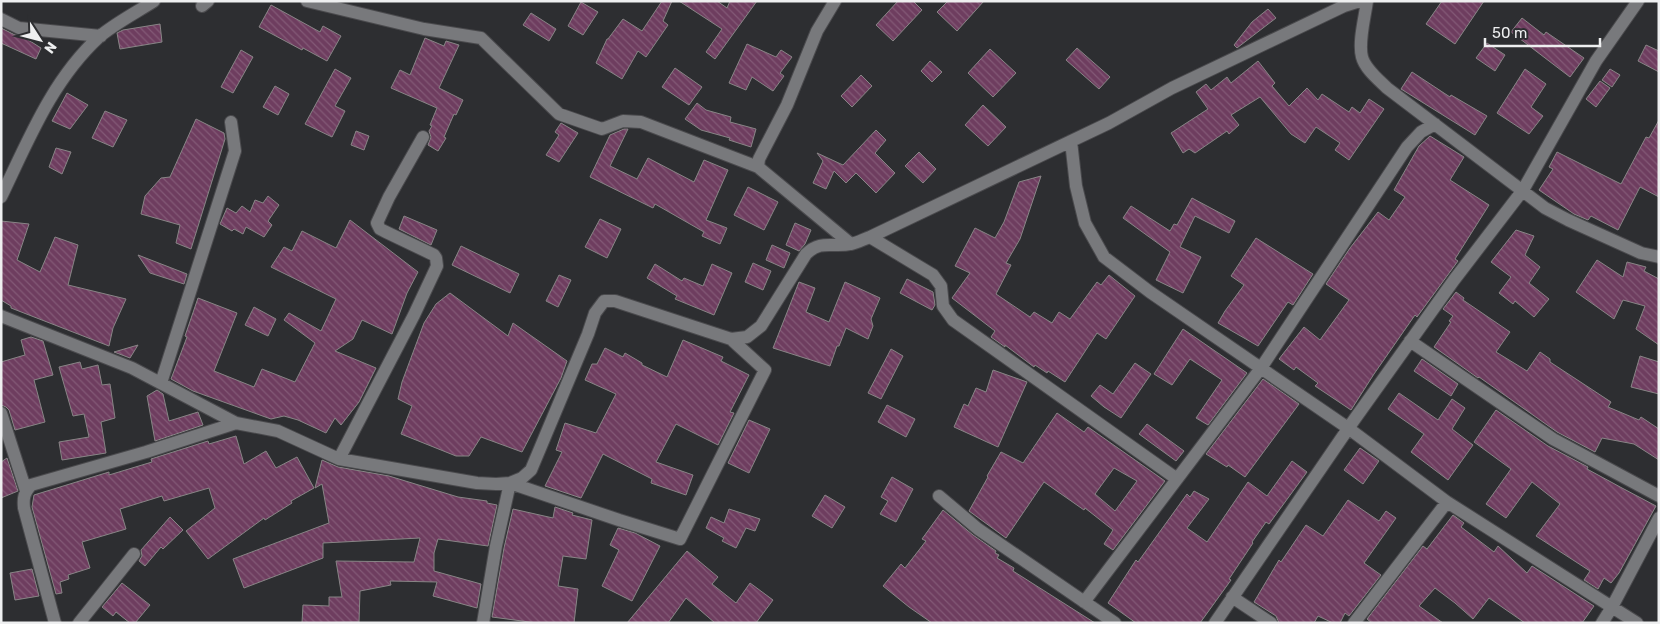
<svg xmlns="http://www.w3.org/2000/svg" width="1660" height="624" font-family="Rubik,sans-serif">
	<defs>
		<pattern id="building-back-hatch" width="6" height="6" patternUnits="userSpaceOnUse" patternTransform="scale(1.25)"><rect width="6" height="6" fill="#6e3d5f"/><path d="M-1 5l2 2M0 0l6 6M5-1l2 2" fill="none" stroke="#835976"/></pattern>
	</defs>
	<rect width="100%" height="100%" fill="#2d2e31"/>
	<path fill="url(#building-back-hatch)" stroke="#888586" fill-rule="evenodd" d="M662,1H672L663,21L668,25L646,57L638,51L622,79L596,63L607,39H608L623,19L642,31Z
		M679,1H717L727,8L730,1H757L715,59L706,52L722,29Z
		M898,1H913L922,10L893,41L876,25Z
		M948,1H984L957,31L937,12Z
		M1442,1H1484L1455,44L1426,24Z
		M581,2L598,12L583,35L568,26Z
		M271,5L320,32L323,26L341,36L327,61L303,48L302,50L259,27Z
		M1268,9L1276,18L1237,48L1234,45L1252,22Z
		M531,13L556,29L549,41L523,25Z
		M1522,18L1544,35L1546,32L1584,58L1570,77L1511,32Z
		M160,24L162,42L120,49L117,33L123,30Z
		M1,28L15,35L22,36L41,48L36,59L1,43Z
		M425,38L444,46L446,41L459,45L439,88L463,100L456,115L454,114L444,137L446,138L438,151L428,145L431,137L429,131L432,126L430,125L437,108L391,88L400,70L410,75Z
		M1487,43L1505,55L1495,71L1476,58Z
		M747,44L776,57L781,50L792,57L780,73L784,76L773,91L752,77L746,90L729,83Z
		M1646,45L1659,51V72L1638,61Z
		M1077,48L1110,77L1099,89L1066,60Z
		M990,49L1016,73L993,97L968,73Z
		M241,50L253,57L233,93L221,87Z
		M930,61L942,72L932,82L921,71Z
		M1258,61L1275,83L1272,86L1289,106L1307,88L1318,100L1322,94L1349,112L1352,107L1360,113L1369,99L1384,109L1349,160L1335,150L1340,143L1316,127L1305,143L1291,134L1260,97L1231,115L1239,125L1229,134L1227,131L1195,153L1189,149L1183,153L1171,133L1208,109L1196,92L1206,84L1211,90L1227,77L1231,83Z
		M675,68L702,87L689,105L662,87Z
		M335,69L351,78L335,106L345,111L332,137L305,124Z
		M1525,69L1546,84L1531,107L1543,116L1529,134L1497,113Z
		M1610,69L1620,75L1612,87L1602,80Z
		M1412,72L1450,97L1451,95L1487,116L1475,135L1401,89Z
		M861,75L872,86L852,107L841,96Z
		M1600,81L1610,88L1596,107L1586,99Z
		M275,86L289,94L278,115L263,107Z
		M67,93L88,105L70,129L52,121Z
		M697,103L706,110L731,117L730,122L756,129L751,147L729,140L730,138L701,130L685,119Z
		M983,105L1006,127L988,146L965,125Z
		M105,111L127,120L113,147L92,138Z
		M196,119L224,133L225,139L191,249L176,243L180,225L141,214L145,196L161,178L170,177Z
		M1659,120V197L1640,187L1618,230L1591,216L1588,220L1574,214L1539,190L1553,169L1549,167L1557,152L1621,184L1646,137L1649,138Z
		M561,123L578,133L559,162L546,155L559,135L555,132Z
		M624,129H628L610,166L637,179L648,158L694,182L704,160L728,170L706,220L727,228L720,244L702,236L704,232L655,204L653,208L590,177L610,135Z
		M876,130L886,140L875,153L895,173L876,193L856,173L846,183L834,171L826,189L813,183L823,161L817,153L843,165Z
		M356,131L369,136L364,150L351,145Z
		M1430,136L1464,157L1450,180L1489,205L1455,259L1458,261L1417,317L1415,315L1374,374L1351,410L1315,386L1318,383L1296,367L1294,370L1279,359L1304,327L1320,340L1349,300L1326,284L1350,248L1378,212L1389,220L1405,197L1394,190L1419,146Z
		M56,148L71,152L62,174L49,167Z
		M919,152L936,169L923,183L905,166Z
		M1041,176L1020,239L1006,263L1011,265L996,294L1030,317L1034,312L1052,323L1059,312L1070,319L1097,282L1101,285L1109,275L1135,296L1106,339L1097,333L1065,382L1048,371L1047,373L1035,365L1034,367L1005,345V347L991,337L995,331L952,298L970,273L955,266L975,228L995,238L1004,222L1019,182Z
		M748,187L778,202L764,230L734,215Z
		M268,196L279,205L268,221L272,225L264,237L246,227L243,234L234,229L232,231L220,224L227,208L236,213L242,206L250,212L255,200L263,203Z
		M1192,198L1235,221L1229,233L1195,216L1180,247L1201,257L1183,293L1156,280L1170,252L1123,218L1131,206L1170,231L1174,224L1177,225Z
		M404,216L437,230L431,245L399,229Z
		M600,219L621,229L607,258L585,247Z
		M350,220L418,272L407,293L392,334L362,320L353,339L335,351L376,368L359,402L341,425L335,418L326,433L298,420L284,416L271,419L193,391L171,379L187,337L185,336L198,298L237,313L214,371L254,387L262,369L295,382L315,343L284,320L289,313L321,331L336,299L271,267L284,247L292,251L302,231L336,248Z
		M1,221L29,224L17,260L40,272L55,237L78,245L68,285L126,299L113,328L109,346L11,308V306L1,300Z
		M795,223L811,230L805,244L799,251L786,245Z
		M1516,230L1534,236L1525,255L1540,267L1529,283L1549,299L1534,317L1515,301L1513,304L1499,293L1511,277L1491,262Z
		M1256,238L1313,274L1293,305L1288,302L1258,346L1218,323L1225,311L1244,285L1231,276Z
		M772,245L790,253L784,268L766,260Z
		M461,246L519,274L510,293L452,265Z
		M138,255L187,274L184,284L150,273Z
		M1597,260L1623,277L1627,262L1646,267L1644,271L1659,279V345L1636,329L1645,306L1623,300L1614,319L1576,292Z
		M753,263L771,271L763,290L745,282Z
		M655,264L682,281L684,278L703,286L712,264L732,273L714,315L675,299L677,296L647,278Z
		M559,275L571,280L558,307L546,301Z
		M907,279L933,292L935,305L932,310L900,293Z
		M799,282L815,288L806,312L829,322L845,282L880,298L871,319L873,326L868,339L846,328L839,346H837L830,366L773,348Z
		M1456,292L1464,298L1463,300L1510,332L1496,352L1527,371L1540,352L1550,359V362L1611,402L1608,407L1639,420L1641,417L1659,429V460L1634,444L1602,438L1595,452L1557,432L1479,377L1478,378L1434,347L1451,322L1449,321L1453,316L1443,309Z
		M450,293L508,336L513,323L567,361L561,378L522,452L481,437L469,456H456L401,434L412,406L398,399L402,382L424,323L436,304Z
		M254,307L276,319L268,336L245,325Z
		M1183,329L1247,373L1208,425L1196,418L1222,380L1190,359L1172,385L1154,374Z
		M31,337L43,341L53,375L34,380L45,422L15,430L9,410L6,407L1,405V362L25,355L21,340Z
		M683,340L723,357L721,361L749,375L730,412L734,413L718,445L676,424L656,462L693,475L686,495L651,483L652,479L603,454L581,498L545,486L562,452L556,450L565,423L596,433L616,394L585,380L592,364H597L605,348L623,357L625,353L642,363V365L667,377Z
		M138,345L130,358L114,352Z
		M891,349L903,356L881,399L868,393Z
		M1640,356L1659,362V394L1631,387Z
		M1422,359L1458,384L1451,396L1414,371Z
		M80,362L82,369L98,365L102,385L110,384L115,418L101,422L106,453L62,460L59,442L89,437L84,414L73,416L59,367Z
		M1135,363L1151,374L1121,418L1104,407L1091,396L1100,385L1113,394Z
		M993,370L1027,382L998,447L954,427L964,404L968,406L976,388L986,392Z
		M1263,379L1299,404L1245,477L1228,465L1227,467L1206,454Z
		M157,390L163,394L169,421L198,412L203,425L155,441L147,396Z
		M1399,393L1438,420L1452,399L1465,408L1452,429L1473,445L1448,480L1411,452L1424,434L1388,409Z
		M887,405L915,419L906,437L878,422Z
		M1496,410L1548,446L1588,467L1587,469L1622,488L1656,506L1619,573L1611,583L1604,578L1598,589L1584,580L1590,571L1536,536L1560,504L1532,482L1506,518L1486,504L1511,469L1474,442Z
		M1057,413L1084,432L1088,427L1165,481L1113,550L1104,544L1113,530L1085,508L1084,510L1044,482L1006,538L969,511L988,477L987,476L1001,452L1023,463ZM1114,468L1137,481L1115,511L1095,494Z
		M749,420L770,429L749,473L728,463Z
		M1147,424L1184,451L1176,461L1139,434Z
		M236,436L244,464L266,451L276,468L297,457L314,488L291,501L292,503L265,520L264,518L208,559L186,531L215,508L209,488L164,501L162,496L120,509L126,529L82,542L90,568L68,575L69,579L60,582L62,593L56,594L32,507L34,495L109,472V475L152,462L151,459L208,441L209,444Z
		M1360,448L1379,461L1363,484L1344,470Z
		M7,458L18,491L1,498V462Z
		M322,460L338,467L389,476L458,497L487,501V503L497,505L488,546L438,539L434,553V571L481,584L477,608L433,596L437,582L390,581L391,585L360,591L359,622L302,623L303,605L329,606V597H342L336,561L414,562L420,538L323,543V558L244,588L233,559L329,523L322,484L315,488Z
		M1292,461L1307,472L1269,524L1266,522L1252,542L1253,543L1229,579L1231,580L1200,623H1136L1108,603L1136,560L1138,562L1187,494L1190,497L1194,491L1209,499L1187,528L1207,542L1248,482L1267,496Z
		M892,477L913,489L896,522L880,514L888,501L881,497Z
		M825,495L845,507L832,528L812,516Z
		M1348,500L1379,521L1386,511L1396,518L1364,563L1381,575L1349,616L1345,613L1340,623H1333L1318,616L1314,623H1279L1276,616L1254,602L1279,560L1281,562L1306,525L1323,536Z
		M555,507L573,513L572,515L592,520L586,559L563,556L558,586L578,589L574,623H537L492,617L504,548L513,509L553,518Z
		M729,509L760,519L755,531L746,528L736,548L722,541L724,538L706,528L711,517L724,523Z
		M943,510L973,535L996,551L995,553L999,555L997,558L1014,568L1013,571L1095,623H932L909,607L883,586L901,564L905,568L926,541L922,539Z
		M1453,515L1464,523L1461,527L1494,552L1498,546L1527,573L1532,566L1594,606L1582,623H1525L1489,598L1473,619L1455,603L1435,588L1419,606L1443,623H1372L1367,619L1423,546L1427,549Z
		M170,517L183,530L163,549L161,547L145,566L139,561L142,556L141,550Z
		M618,528L635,533L660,546L632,601L602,586L619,550L610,545Z
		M687,551L718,577L712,584L736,603L750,583L773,600L756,623H715L686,598L668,623H627Z
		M32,569L39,596L15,600L10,573Z
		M122,583L150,605L135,623H130L116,612L113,616L102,607Z"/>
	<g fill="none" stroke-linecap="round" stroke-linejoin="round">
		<g stroke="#4a4a4d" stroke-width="14">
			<path id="minor" d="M307,1L424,29L481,38L559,114L602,129L623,121L641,122L758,167
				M835,1L817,31L787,105L759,159L758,167L851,244
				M1367,1C1365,17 1358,42 1362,57C1365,69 1379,80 1387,88L1545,208L1568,220L1641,253L1659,257
				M202,6L208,1
				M1,19L19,28L101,36
				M1071,141L1076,186L1085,223L1104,257L1150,292L1348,428L1447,502L1637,623
				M1,197C28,141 52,80 99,37C114,24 137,12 154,1
				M870,237L933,275L941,286L943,306L953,320L1177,479
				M1,316L132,368L236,423
				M1410,341L1553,439L1659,496
				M161,383L235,151L231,122
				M1,413L26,491
				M339,459L477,483L496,484L510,483L522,478L531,470L588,334L595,313L604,301H615L731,339L747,337L761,326L806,254C821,239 833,248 851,244C857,243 864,239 870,237L1109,123L1172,88L1344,6L1360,1
				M939,496L978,529L1115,623
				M1232,597L1271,623
				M1084,602L1261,368L1407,147L1421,132L1435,124
				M55,623L24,508C23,498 24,493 31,485L146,452L236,423L278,431L339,459L414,315L437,266L436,258L434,255L386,232L380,229L377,223L389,197L423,137
				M79,623L134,554
				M483,623L496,546L510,483L619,520L680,539L765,370L731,339
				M1215,623L1354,420L1454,280L1523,190L1596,61L1638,1
				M1354,623L1447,502
				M1602,623L1612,607L1659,518"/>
		</g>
		<use href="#minor" stroke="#78797c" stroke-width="12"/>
	</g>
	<rect width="1660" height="624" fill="none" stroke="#eeeff0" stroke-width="5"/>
	<g transform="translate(40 40) rotate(126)" stroke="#2d2e31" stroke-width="4" paint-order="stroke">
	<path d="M0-4L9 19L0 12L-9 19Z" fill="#eeeff0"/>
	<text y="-8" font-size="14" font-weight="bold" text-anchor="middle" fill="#eeeff0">N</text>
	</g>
	<path d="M1485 38v8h115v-8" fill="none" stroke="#eeeff0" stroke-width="2.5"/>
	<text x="1492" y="38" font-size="15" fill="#eeeff0" stroke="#2d2e31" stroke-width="4" paint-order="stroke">50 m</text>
</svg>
